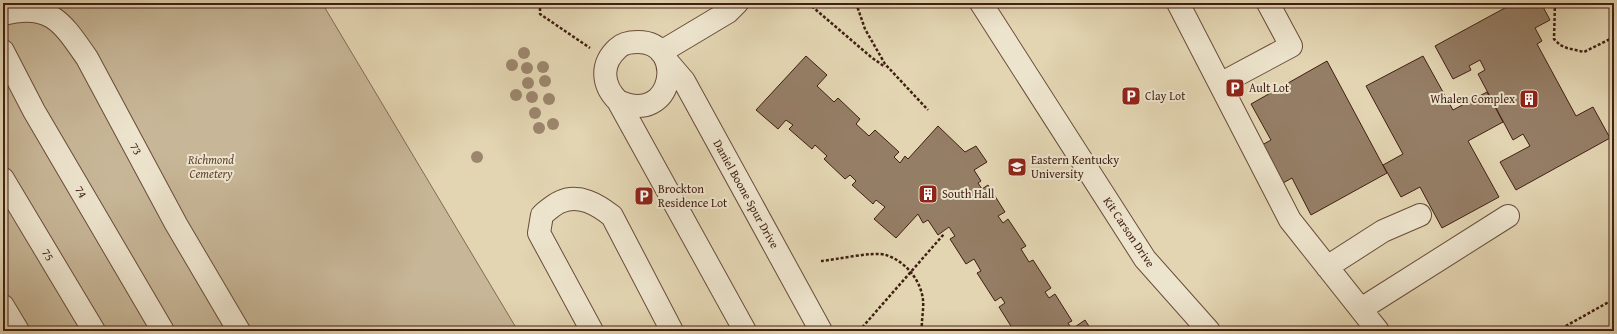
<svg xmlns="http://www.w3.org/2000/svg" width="1617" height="334" font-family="'Gentium Book Plus',serif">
	<rect width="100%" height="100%" fill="#e3d5b2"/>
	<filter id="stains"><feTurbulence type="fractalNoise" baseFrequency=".005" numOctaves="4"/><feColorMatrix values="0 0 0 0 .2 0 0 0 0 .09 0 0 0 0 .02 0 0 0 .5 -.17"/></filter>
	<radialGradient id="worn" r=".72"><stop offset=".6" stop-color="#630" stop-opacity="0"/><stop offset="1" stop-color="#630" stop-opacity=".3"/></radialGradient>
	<path fill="#c7b697" stroke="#846a55" d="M3,3H322L518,331H3Z"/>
	<path fill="#957e66" stroke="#411f13" d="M1514,3H1541L1550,20L1535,28L1542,41L1537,44L1576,116L1593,107L1610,138L1516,190L1500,162L1530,146L1523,134L1513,140L1478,74L1485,70L1480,60L1469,66L1471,70L1453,79L1435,46Z
		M806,56L827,75L817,86L834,102L838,98L860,119L856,124L869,136L875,130L899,152L894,157L900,163L905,156L908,159L938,126L965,152L976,146L987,162L974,170L981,181L978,183L982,189L988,185L1005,212L998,216L1003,223L1008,219L1026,246L1021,249L1029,262L1033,260L1051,288L1045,292L1049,298L1055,294L1072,321L1068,323L1072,329L1085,320L1092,331H1019L1017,329L1014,331L999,307L1005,303L1001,297L995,301L977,273L981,271L974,259L966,264L950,239L955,236L949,227L938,235L928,220L923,223L918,214L896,238L874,219L885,207L876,200L873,204L852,185L856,181L850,175L845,179L824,159L827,156L815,145L812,149L789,129L793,125L786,120L778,129L756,110Z
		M1423,56L1453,110L1487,92L1503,122L1468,141L1499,197L1442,228L1420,187L1401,197L1383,165L1403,154L1366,86Z
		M1327,61L1387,173L1311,215L1292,178L1283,183L1262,145L1271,140L1251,104Z"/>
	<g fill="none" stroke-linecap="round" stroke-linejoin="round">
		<g stroke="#6a4c3b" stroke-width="24">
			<path id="minor" d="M981,3L1145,259L1209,331
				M1178,3L1290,220L1378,331
				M3,14C50,2 62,22 87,58L176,224L239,331
				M3,51L34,111L163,331
				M661,52L728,12L737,3
				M666,60L684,81L821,331
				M1220,84L1291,46L1268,3
				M618,101C674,127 687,42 638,42C631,42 623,43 618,48C600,64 602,85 618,101L745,331
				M3,179L94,331
				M1327,267L1383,231L1420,215
				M3,306L18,331
				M1361,309L1508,216
				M592,331L539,233L542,215C547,211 553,205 560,202C579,193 598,205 612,216L672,331"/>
		</g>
		<path stroke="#411f13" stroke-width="2.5" stroke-dasharray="3 2" stroke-linecap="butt" d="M540,3V14L590,48
			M808,3L871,57L885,67
			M856,3L865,29L885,64L928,110
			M1555,3L1554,39L1560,45L1567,48L1584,52L1614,37
			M821,261C836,260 872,251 886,255C905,261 921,280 923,300C924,310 921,321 922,331
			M859,331L944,234
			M1557,331L1614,299"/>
		<use href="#minor" stroke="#ede4cd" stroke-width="22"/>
	</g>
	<g fill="#9c866d">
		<circle cx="524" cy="53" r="6"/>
		<circle cx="512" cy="65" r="6"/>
		<circle cx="543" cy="67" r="6"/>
		<circle cx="527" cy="68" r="6"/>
		<circle cx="545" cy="81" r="6"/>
		<circle cx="528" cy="83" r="6"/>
		<circle cx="516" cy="95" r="6"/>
		<circle cx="532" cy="97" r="6"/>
		<circle cx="549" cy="99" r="6"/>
		<circle cx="535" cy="113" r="6"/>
		<circle cx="553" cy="124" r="6"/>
		<circle cx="539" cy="128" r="6"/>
		<circle cx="477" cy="157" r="6"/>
	</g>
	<defs>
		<g id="parking-square" transform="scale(1)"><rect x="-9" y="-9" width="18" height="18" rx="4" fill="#8f2418" stroke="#ede4cd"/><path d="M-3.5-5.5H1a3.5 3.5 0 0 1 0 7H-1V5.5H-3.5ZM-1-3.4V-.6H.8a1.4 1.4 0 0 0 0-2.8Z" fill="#fff"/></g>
		<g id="building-square" transform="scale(1)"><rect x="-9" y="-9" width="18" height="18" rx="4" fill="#8f2418" stroke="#ede4cd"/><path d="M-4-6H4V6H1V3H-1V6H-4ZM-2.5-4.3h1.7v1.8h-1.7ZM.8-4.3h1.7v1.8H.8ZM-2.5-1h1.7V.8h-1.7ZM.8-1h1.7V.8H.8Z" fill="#fff"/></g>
		<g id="university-square" transform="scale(1)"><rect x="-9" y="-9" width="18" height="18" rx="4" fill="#8f2418" stroke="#ede4cd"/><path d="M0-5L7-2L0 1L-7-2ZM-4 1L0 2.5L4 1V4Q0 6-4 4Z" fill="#fff"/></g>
	</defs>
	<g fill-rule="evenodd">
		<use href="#parking-square" x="1235" y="88"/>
		<use href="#parking-square" x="1131" y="96"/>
		<use href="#building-square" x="1529" y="99"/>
		<use href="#university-square" x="1017" y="167"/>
		<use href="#building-square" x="928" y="194"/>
		<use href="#parking-square" x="644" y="196"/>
	</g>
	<g text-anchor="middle" stroke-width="4" stroke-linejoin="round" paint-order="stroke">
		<g font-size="12" fill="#411f13" stroke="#ede4cd" text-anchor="start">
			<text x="1249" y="92">Ault Lot</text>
			<text x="1145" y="100">Clay Lot</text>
			<text x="1515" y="103" text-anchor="end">Whalen Complex</text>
			<text x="1031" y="164">Eastern Kentucky<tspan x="1031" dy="14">University</tspan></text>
			<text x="658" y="193">Brockton<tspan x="658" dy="14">Residence Lot</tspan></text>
			<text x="942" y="198">South Hall</text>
		</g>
		<g font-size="12" fill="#411f13" stroke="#ede4cd">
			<text transform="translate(136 149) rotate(62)" y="4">73</text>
			<text transform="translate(81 192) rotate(60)" y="4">74</text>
			<text transform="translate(746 194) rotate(61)" y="4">Daniel Boone Spur Drive</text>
			<text transform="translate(1129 232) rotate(56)" y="4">Kit Carson Drive</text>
			<text transform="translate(48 255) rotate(59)" y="4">75</text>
		</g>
		<g font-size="12" font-style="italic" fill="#624534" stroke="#ede4cd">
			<text x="211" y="164">Richmond<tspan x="211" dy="14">Cemetery</tspan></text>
		</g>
	</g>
	<rect width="1617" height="334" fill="none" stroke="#e3d5b2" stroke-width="16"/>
	<rect x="4" y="4" width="1609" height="326" fill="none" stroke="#411f13" stroke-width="2"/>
	<rect x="8" y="8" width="1601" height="318" fill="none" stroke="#411f13"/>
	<rect width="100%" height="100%" filter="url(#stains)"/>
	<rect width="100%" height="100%" fill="url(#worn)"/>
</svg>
